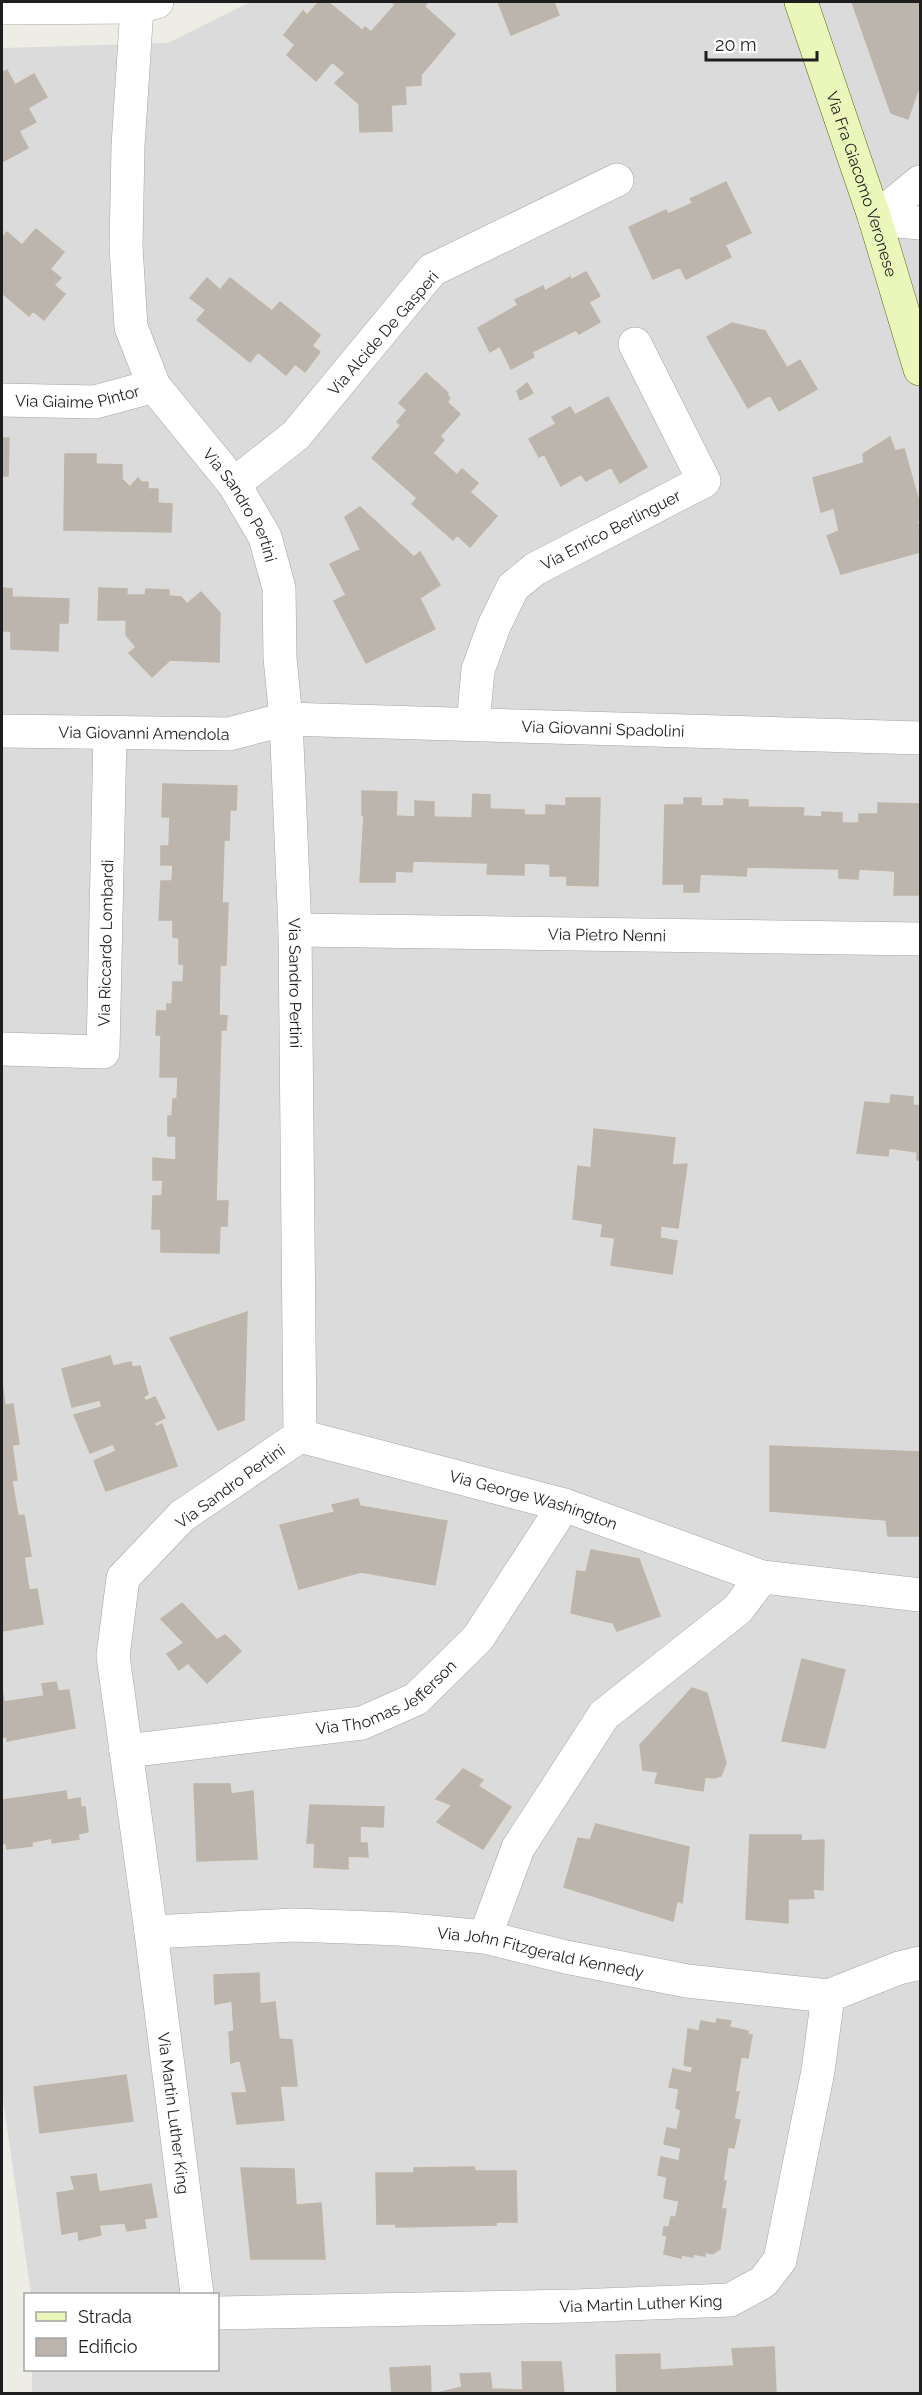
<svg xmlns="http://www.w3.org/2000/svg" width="922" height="2395" font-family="Raleway,sans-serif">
	<rect width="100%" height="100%" fill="#eeede5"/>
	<path fill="#dcdbdb" d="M250,2H920V2393H32V2370H218V2294H31L2,2093V48L168,43Z"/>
	<path fill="#bbb5ae" stroke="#bfb5a8" stroke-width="1.5" d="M319,2H328L362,30L365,27L371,32L395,5L392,2H428L424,6L455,34L421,75V85L405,86L406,104L391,105L392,131L360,132L359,104L335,83L345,73L332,62L316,81L287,55L295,45L284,35L303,11L307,15Z
		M498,2H554L559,15L511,35Z
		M852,2H920V84L908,119L891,113Z
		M7,70L15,85L34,74L47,97L28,108L36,122L19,131L28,148L2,162V73Z
		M726,182L751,233L725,245L731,257L686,279L680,267L653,279L629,227L666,210L668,214L693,203L690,199Z
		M36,229L64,252L50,269L61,278L54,285L65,294L44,320L33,311L29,316L2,293V238L7,232L22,245Z
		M586,272L600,296L589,302L600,322L579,334L576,330L532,352L534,357L511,369L500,346L490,352L478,328L518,305L515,300L543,286L545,291L570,277L571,280Z
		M207,278L220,290L230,278L272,311L280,302L320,335L312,346L320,352L305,372L295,364L286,375L258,352L250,362L197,320L206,310L190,298Z
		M732,323L765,331L787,368L800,360L817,389L779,411L770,395L748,408L707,337Z
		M426,373L448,393L447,395L450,398L447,402L460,414L440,436L444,440L433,453L457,475L462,469L478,483L470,492L497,516L470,547L457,535L453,540L412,504L417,498L372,458L401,425L397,422L407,410L399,403Z
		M527,383L533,393L520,400L517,391Z
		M608,397L647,467L620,483L611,467L586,481L581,474L561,486L544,454L539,457L529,439L556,424L552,417L570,407L575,415Z
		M890,437L895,451L904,449L920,505V519L917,521L920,532V552L841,574L827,536L839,531L834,508L821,512L813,478L864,463L863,454Z
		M2,438H9L8,476H2Z
		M65,454H96V464L122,465V479L130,487L138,478L141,482H148V489H158V503L172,504L171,532L64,530Z
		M360,507L414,557L420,552L440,585L420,598L404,566L394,572L384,553L380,555L374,543L360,549L345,517Z
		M374,543L380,555L384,553L394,572L404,566L435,629L366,663L334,601L346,595L330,564Z
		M2,588L12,589V597L69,599L68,623H59L58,651L11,649V631H2Z
		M99,588L127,589L126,620H98Z
		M146,589L169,590V596L181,597L187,604L201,592L220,613L219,662L170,660L152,677L129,653L136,647L126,635L127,595H145Z
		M163,784L237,786L236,810H230L229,840H224L222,903H228L226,965H220L219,1015L227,1016L226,1030H221L216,1201H228L227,1226H220L219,1253L161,1252V1229H152L153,1196H162L163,1180H153V1158L176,1160V1136H168V1116H172L173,1099H177L178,1077H160L161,1035H156L157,1011H167V1004H172L173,982H183L184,964H179V938L173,937V920H159L161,881H172L173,865H161V846H169L170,817H162Z
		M362,791L397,792L396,816L415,817V801L434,802V817L472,818L473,794L490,795V809L524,810V815H546V805L566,806V798H600L598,886L567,885V876H550V864L524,863V875L487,874L488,863L413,861L412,872L395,871V882H360L364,815H362Z
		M684,798H701V806H724V799L748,800V807L804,808L803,816L822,817V812L842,813V823H859V814H878V803L920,804V895H894L895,871L859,869L858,879L839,878V869L747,867L746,876L700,874L699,892H684V884H663L665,805H684Z
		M891,1095L913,1097V1105L920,1106V1160H917V1152L889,1148L888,1156L857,1153L865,1102L890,1104Z
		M594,1129L675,1138L672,1165L687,1164L678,1228L620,1221V1227L573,1219L578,1166L591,1168Z
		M620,1221L661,1226L660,1238L677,1241L672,1274L611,1265L615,1238L601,1236L603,1224L620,1227Z
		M247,1312L244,1420L218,1430L170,1338Z
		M110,1356L113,1366L131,1362L132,1367L140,1366L148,1394L143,1397L146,1401L155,1397L165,1418L154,1423L156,1427L162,1424L177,1466L106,1491L94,1461L116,1451L113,1444L90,1453L74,1415L102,1407L100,1400L72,1407L62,1369Z
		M2,1382L5,1405L13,1404L19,1444L12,1445L17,1480L12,1481L18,1516L24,1515L31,1556L24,1557L29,1590L37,1589L43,1624L2,1631Z
		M770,1446L920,1452V1536H888L886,1520L770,1511Z
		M358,1499L360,1506L447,1521L435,1585L361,1572L299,1589L280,1525L335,1512L332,1505Z
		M591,1550L639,1559L660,1616L617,1631L613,1623L571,1613L577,1571L586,1572Z
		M182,1603L217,1640L225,1635L241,1651L207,1683L188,1663L179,1670L167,1654L184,1643L161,1619Z
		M802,1659L845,1670L825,1748L782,1741Z
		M56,1682L58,1691L69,1690L75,1728L7,1741V1737H2V1689L4,1702L44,1696L42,1684Z
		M692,1688L707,1693L726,1763L721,1776L714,1778L705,1777L703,1791L655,1783L658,1772L643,1770L640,1745Z
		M463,1769L483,1780L478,1786L511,1807L483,1849L437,1822L452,1805L436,1799Z
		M194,1784H230L231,1794L253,1791L257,1859L197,1861Z
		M66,1791L67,1800L80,1798L81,1807H85L88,1832L78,1834L79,1839L52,1843V1838L32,1842V1846L7,1849L6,1843L2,1844L3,1800Z
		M310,1805L384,1807L383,1827L360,1826V1843H367L368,1857L348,1856V1869L314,1867L315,1843H307Z
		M596,1824L689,1847L682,1903L677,1901L673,1921L564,1887L578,1838L590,1840Z
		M750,1835H801V1841L824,1840L823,1890L813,1889L814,1898L788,1899V1923L746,1919Z
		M259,1973L260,2004L275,2002L279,2039L292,2040L297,2086H280L284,2120L237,2124L232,2093H247L240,2060L231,2063L229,2032L234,2031L232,2001L215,2004L214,1975Z
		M717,2019L731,2021L729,2027L748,2031V2035H752L748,2058L741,2057L735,2092H739L734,2119L740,2120L734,2148L728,2147L723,2181H726L721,2209H726L720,2249L712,2254L705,2252V2256L693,2254V2257L682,2255L681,2258L664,2254L667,2236L663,2235L664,2227H669L671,2217H676L679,2201L664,2198L667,2177L658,2175L661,2157L679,2161L681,2148L664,2144L667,2128L677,2130L681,2110L676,2108L679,2089L669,2087L673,2069L691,2073L693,2067L684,2065L688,2029L699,2031L701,2021L716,2024Z
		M126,2075L133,2121L40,2133L34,2087Z
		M474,2167L475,2171H516L517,2222H496V2225L396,2227V2224H377L376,2173H414V2168Z
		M241,2168L294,2169L296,2205L321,2203L325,2259H251Z
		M96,2174L99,2192L151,2184L157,2217L144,2219L146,2228L127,2231L125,2223L99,2225L101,2235L79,2240L78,2231L62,2234L57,2193L75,2190L71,2177Z
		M774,2347L776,2394H617L616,2355L660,2354V2370L734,2366L732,2349Z
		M522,2362H561L564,2394H434L462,2387L460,2374L490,2373L492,2389L523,2390Z
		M430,2366L431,2394H392L390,2368Z"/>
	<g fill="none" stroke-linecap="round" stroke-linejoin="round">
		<g stroke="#a5a5a5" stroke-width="34">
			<g id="street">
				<path id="s1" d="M137,7L128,146L126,247L131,327L154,386L234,484L265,537L279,588L280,658L286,719L295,930L300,1436L182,1516L123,1578L113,1656L151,1932L197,2294"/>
				<path d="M2,8L137,7L157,2"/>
				<path d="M875,219L920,182"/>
				<path d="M875,219L920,223"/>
				<path id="s2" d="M2,400L95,402L154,386"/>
				<path d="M234,484L296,435L432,270L617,180"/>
				<path id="s3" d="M473,724L478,670L494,626L513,587L535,569L704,481L635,344"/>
				<path id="s4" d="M2,731L229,734L286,719L920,738"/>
				<path id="s5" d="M295,930L920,939"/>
				<path id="s6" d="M2,1049L103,1052L110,734"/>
				<path id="s7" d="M300,1436L564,1505L762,1577L920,1595"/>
				<path id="s8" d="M126,1751L362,1723L416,1699L478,1638L564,1505"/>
				<path id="s9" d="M151,1932L294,1925L399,1929L485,1937L566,1957L687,1981L828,1996L899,1968L920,1963"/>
				<path d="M485,1937L518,1848L604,1715L738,1609L762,1577"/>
				<path id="s10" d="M218,2313L575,2306L730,2300L763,2282L780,2260L818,2071L828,1996"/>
			</g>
		</g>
		<g stroke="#576f0b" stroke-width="34">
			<g id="secondary">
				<path id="s11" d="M801,2L875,219L920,369"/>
			</g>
		</g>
		<use href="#street" stroke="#fff" stroke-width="33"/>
		<use href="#secondary" stroke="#ebf6bb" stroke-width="33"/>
	</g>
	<g text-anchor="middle" stroke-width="6" stroke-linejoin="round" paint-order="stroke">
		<g font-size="16" fill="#1e1e1e" stroke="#fff">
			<text dy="6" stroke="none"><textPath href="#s11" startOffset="192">Via Fra Giacomo Veronese</textPath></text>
			<text transform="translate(383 333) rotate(-49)" y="6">Via Alcide De Gasperi</text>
			<text dy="6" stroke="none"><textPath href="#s2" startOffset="76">Via Giaime Pintor</textPath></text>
			<text dy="6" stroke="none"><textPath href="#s1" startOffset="532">Via Sandro Pertini</textPath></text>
			<text dy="6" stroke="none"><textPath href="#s3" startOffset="258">Via Enrico Berlinguer</textPath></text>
			<text dy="6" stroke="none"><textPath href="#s4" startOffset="603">Via Giovanni Spadolini</textPath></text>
			<text dy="6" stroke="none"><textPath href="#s4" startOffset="142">Via Giovanni Amendola</textPath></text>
			<text dy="6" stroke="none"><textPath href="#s5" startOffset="312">Via Pietro Nenni</textPath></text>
			<text dy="6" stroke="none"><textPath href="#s6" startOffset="210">Via Riccardo Lombardi</textPath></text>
			<text dy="6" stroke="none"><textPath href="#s1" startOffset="1020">Via Sandro Pertini</textPath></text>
			<text transform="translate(230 1486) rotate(-36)" y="6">Via Sandro Pertini</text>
			<text dy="6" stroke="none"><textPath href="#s7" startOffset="242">Via George Washington</textPath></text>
			<text dy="6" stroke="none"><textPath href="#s8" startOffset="270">Via Thomas Jefferson</textPath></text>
			<text dy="6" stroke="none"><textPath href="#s9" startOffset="392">Via John Fitzgerald Kennedy</textPath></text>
			<text dy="6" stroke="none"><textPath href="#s1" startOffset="2241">Via Martin Luther King</textPath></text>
			<text dy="6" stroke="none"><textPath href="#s10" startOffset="423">Via Martin Luther King</textPath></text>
		</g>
	</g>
	<rect width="922" height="2395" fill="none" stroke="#1e1e1e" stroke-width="6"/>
	<rect x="24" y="2293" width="195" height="78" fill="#ffffff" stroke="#a5a5a5" stroke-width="1.5"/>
	<rect x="36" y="2312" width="30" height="9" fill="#ebf6bb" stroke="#a5a5a5" stroke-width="1.5"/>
	<text x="78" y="2323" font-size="18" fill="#1e1e1e">Strada</text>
	<rect x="36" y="2338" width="30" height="18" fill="#bbb5ae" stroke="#a5a5a5" stroke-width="1.5"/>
	<text x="78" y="2353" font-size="18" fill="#1e1e1e">Edificio</text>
	<path d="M706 51v9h111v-9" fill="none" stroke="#1e1e1e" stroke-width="3"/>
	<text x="715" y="51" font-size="18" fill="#1e1e1e" stroke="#ffffff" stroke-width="4.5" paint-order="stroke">20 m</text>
</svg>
